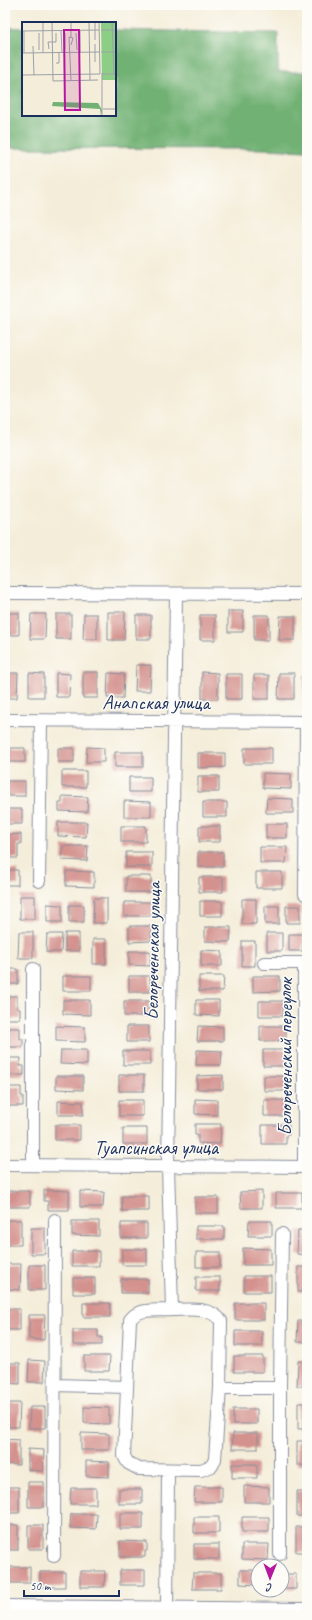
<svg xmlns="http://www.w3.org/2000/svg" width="312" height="1620" font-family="Caveat,sans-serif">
	<rect width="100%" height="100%" fill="#fdfcf7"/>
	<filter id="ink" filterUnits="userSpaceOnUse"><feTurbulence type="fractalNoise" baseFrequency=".025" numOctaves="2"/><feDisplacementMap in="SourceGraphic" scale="8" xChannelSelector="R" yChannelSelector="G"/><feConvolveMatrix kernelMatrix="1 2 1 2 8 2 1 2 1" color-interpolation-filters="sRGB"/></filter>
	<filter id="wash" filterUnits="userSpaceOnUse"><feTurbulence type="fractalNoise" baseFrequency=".012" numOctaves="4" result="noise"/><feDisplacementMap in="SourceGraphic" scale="16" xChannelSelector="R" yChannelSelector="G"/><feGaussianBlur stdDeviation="0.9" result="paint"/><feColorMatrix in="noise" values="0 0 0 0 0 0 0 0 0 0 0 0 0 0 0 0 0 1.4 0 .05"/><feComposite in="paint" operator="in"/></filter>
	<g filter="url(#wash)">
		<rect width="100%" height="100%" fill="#f4edd9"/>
		<path fill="#71b173" stroke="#467068" d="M5,27L23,28V115H115V30L278,33V72H307V151L263,149L5,148Z"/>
		<g id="blocks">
			<path fill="#d4928e" d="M228,611H243V632H228Z
				M108,612H125L124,640H108Z
				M5,613H19V635H5Z
				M31,614H46L45,639H30Z
				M56,614H71V639H56Z
				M84,614H97V639H83Z
				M136,615H151V639H136Z
				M200,615H215V640H200Z
				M254,615H269V640H254Z
				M280,616H295V640H279Z
				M136,665H151L150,691H135Z
				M83,672H98V698H83Z
				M202,672L218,673V699H202Z
				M5,673H18L17,698H5Z
				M29,673L44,674V697H29Z
				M56,673L70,674L69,697H56Z
				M108,673L124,674L123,698H107Z
				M279,673H294V699H278Z
				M226,674H242V699H226Z
				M254,675H269V699H254Z
				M304,675H307V699H304Z
				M87,747L104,748V762H86Z
				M5,748H25V762H5Z
				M58,748H74V762H58Z
				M244,748H272V764H244Z
				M115,752H143V767H115Z
				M198,753H225V767L198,768Z
				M62,771H86V787H62Z
				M263,773L291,774V789L263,788Z
				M198,776H219V792H198Z
				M129,777H151V792H129Z
				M5,781H25V796H5Z
				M62,796L88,797L87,812L59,811V803H62Z
				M267,798L293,799V813H266Z
				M124,801L151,802V817H124Z
				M203,802H227V817H203Z
				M5,809H22V824H5Z
				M58,822H87L86,837L58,836Z
				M266,824H287V838H266Z
				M121,826H146V842H121Z
				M199,826H220V842H199Z
				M21,834V844H18V858H5V835Z
				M63,846H88L87,861L62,860Z
				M260,847H287L286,863H260Z
				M126,852H152V867H126Z
				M198,852H223V867H198Z
				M5,870H18V885H5Z
				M66,871L94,872V887L66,886Z
				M256,872H282V888H256Z
				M126,876H151V892H126Z
				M199,877H223V892H199Z
				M20,896H35V919H20Z
				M94,898H107V923H93Z
				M242,899H256V924H242Z
				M200,901H222V916H200Z
				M124,902H152V916H124Z
				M47,904L62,905V922H47Z
				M69,905H84V922H69Z
				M265,906H279V924H265Z
				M286,906H300V923H286Z
				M129,926H151V941L129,942Z
				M205,927H231L230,942L205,941Z
				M19,932H33V958H18Z
				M65,933H79V951H65Z
				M267,933H282V951H267Z
				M47,934H62L61,952H46Z
				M289,934H303V951H289Z
				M93,939H106V964H93Z
				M242,941H255V966H242Z
				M201,950L222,951V966H201Z
				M129,951H150V966L129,965Z
				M5,969H18V984H5Z
				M63,976H91V991H63Z
				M129,976H150V992H129Z
				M199,976H224L223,991H199Z
				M253,976H280V991L253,992Z
				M5,996H17V1009H20V1019H5Z
				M63,1000H90V1015L63,1014Z
				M196,1000H219V1016L196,1015Z
				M124,1001H149V1016H124Z
				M259,1001H283V1016H259Z
				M56,1026L85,1027V1042L56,1041Z
				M127,1026H149V1042H127Z
				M198,1026L223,1027V1041H197Z
				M260,1026H286V1041H260Z
				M5,1028H20V1039H23V1047H5Z
				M61,1050H87V1065L60,1064Z
				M197,1050L222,1051L221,1065H196Z
				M263,1050H290V1066H263Z
				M123,1051H150V1065H123Z
				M5,1058H21L20,1066H24V1075H5Z
				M119,1075H144V1091H119Z
				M223,1075V1089H197V1076Z
				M56,1076H83V1090L56,1089Z
				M264,1076H289V1091H264Z
				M5,1087H21V1096H23V1106H5Z
				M195,1099L217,1100V1115L195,1114Z
				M119,1100H143V1116H119Z
				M264,1100H288V1116H264Z
				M58,1101L83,1102V1115H58Z
				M195,1124H221L220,1144L198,1143V1135H195Z
				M55,1125H80V1140H55Z
				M262,1125H289V1135H286V1144H262Z
				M123,1128H147V1144H123Z
				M44,1190L69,1191V1210H48V1201H44Z
				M6,1191H30V1207H7Z
				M80,1191L104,1192L103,1207H80Z
				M262,1191V1208H241L240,1192Z
				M276,1193H302V1208H276Z
				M122,1196H149V1211H122Z
				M195,1197H218V1213H195Z
				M6,1220H21V1245H6Z
				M72,1221H99V1236L72,1235Z
				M249,1221H272V1236H248Z
				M121,1223H147V1238H121Z
				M196,1226H224V1239H196Z
				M31,1228H45V1254H31Z
				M298,1230H307V1255L297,1254Z
				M243,1248L271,1249V1265H243Z
				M122,1249H147V1265H122Z
				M72,1251H99V1266H72Z
				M196,1252H220V1267H196Z
				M5,1264H21L20,1290L5,1289Z
				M29,1265H45V1290H29Z
				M298,1267H307V1292H298Z
				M244,1276H271V1292H244Z
				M196,1277H220V1291H196Z
				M73,1278H95V1294H73Z
				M121,1279H148V1293H121Z
				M83,1303H110V1317H83Z
				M235,1303H264V1320H235Z
				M5,1309H20V1330H5Z
				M29,1315H45L44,1340L29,1339Z
				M298,1321H307V1342H297Z
				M73,1330H98V1337H102V1345H73Z
				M235,1331H262V1346H235Z
				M84,1356H110L109,1371H84Z
				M234,1356H263V1372H234Z
				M29,1360L45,1361L44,1382H28Z
				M298,1361H307V1386H297Z
				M5,1363H20V1384L5,1383Z
				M5,1403H20L19,1427H5Z
				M298,1403H307V1429H298Z
				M30,1407H45V1428H29Z
				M84,1407L109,1408V1424L84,1423Z
				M233,1409H257V1424H233Z
				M81,1433L109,1434V1450H81Z
				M233,1433H258V1449H232Z
				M5,1439L19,1440V1465L5,1464Z
				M297,1441H307V1465H297Z
				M28,1449L44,1450L43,1471L28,1470Z
				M86,1461L109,1462V1477L86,1476Z
				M232,1464H257V1478H232Z
				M28,1482H44V1507H28Z
				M244,1486L269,1487V1502H244Z
				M5,1487H19V1513H5Z
				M195,1487H222V1502H194Z
				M71,1488H96V1504H70Z
				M119,1489H142V1504H119Z
				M297,1491H307V1516H297Z
				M120,1513H143V1529H120Z
				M71,1514H97L96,1529L70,1528Z
				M194,1517H219V1533H194Z
				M242,1517H269V1532H242Z
				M5,1525H18V1550H5Z
				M28,1525H43V1549H28Z
				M296,1527H307V1552H296Z
				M120,1541L147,1542V1551H145V1557H120Z
				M194,1544H219V1559H194Z
				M242,1544H269L268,1560L242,1559Z
				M8,1567H30V1583H8Z
				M120,1570H145V1585H120Z
				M240,1570H258V1585L240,1584Z
				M80,1571H105L104,1587H80Z
				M40,1572H65V1587H40Z
				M193,1573H221V1589H192Z
				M282,1574H296V1589H282Z"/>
		</g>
	</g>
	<g filter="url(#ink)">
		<use href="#blocks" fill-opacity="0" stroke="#888e9c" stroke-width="1"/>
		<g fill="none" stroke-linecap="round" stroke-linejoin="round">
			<g stroke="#888e9c" stroke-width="14">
				<path id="minor" d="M5,593L307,594
					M5,720L307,722
					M39,881L41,721
					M305,894L306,722
					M264,963H304V1167
					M5,1165L307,1167
					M33,1165V969
					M172,1310L168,1166L176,594
					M172,1310C187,1310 211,1306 221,1321L220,1388L215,1459L212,1466L201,1470L139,1469L128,1463L124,1456L130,1320C138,1307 158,1311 172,1310Z
					M55,1385L127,1387
					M220,1388H280
					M280,1554V1388L282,1234
					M54,1556L55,1220
					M5,1606L307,1609
					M167,1615L168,1470"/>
			</g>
			<use href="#minor" stroke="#fff" stroke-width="12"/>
		</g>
	</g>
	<g text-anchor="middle" stroke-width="3" stroke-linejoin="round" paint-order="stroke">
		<g font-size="20" fill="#1b2f5e" stroke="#fdfcf7">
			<text x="156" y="709">Анапская улица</text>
			<text transform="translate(152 951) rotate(-89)" y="7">Белореченская улица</text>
			<text transform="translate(285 1057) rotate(-90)" y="7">Белореченский переулок</text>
			<text x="156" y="1154">Туапсинская улица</text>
		</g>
	</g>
	<g transform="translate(22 22)">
		<rect width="94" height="94" fill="#f4edd9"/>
		<path d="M79,0H94V58H80Z" fill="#8cce86"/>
		<path d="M31,80L76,81L80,88L79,94L78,87L30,84Z" fill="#71b173"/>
		<path fill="none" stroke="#9da1a8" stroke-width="1" d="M21,0V31M30,0L31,59L76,58M49,0V15M67,0L68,58M73,0V18M90,0L92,52M58,8V30M79,8H94M0,9L77,8M2,9V31M39,9L40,30M17,11V28M43,11V27M54,11L55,28M73,22V40M49,23L51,16L47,15L49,59M11,24L12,53M27,27L26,20H34V11M79,30H94M0,31L78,30M34,41H37V30M80,51V94M80,52H94M0,53L78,52L77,0M81,87H94"/>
		<path fill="#b5179e" fill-opacity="0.15" stroke="#b5179e" stroke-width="2" d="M42,8H57L58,88H43Z"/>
		<rect width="94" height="94" fill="none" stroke="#1b2f5e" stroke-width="2"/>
	</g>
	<rect width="312" height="1620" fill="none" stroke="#fdfcf7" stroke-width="20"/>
	<g transform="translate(270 1578) rotate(181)"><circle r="19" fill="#fdfcf7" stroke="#a3aaba"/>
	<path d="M0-3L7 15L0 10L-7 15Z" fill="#b5179e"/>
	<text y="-6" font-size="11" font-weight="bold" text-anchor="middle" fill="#1b2f5e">С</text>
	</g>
	<path d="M24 1590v6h95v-6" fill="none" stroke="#1b2f5e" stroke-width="2"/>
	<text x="30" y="1590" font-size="12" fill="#1b2f5e" stroke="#fdfcf7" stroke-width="3" paint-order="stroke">50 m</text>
</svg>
